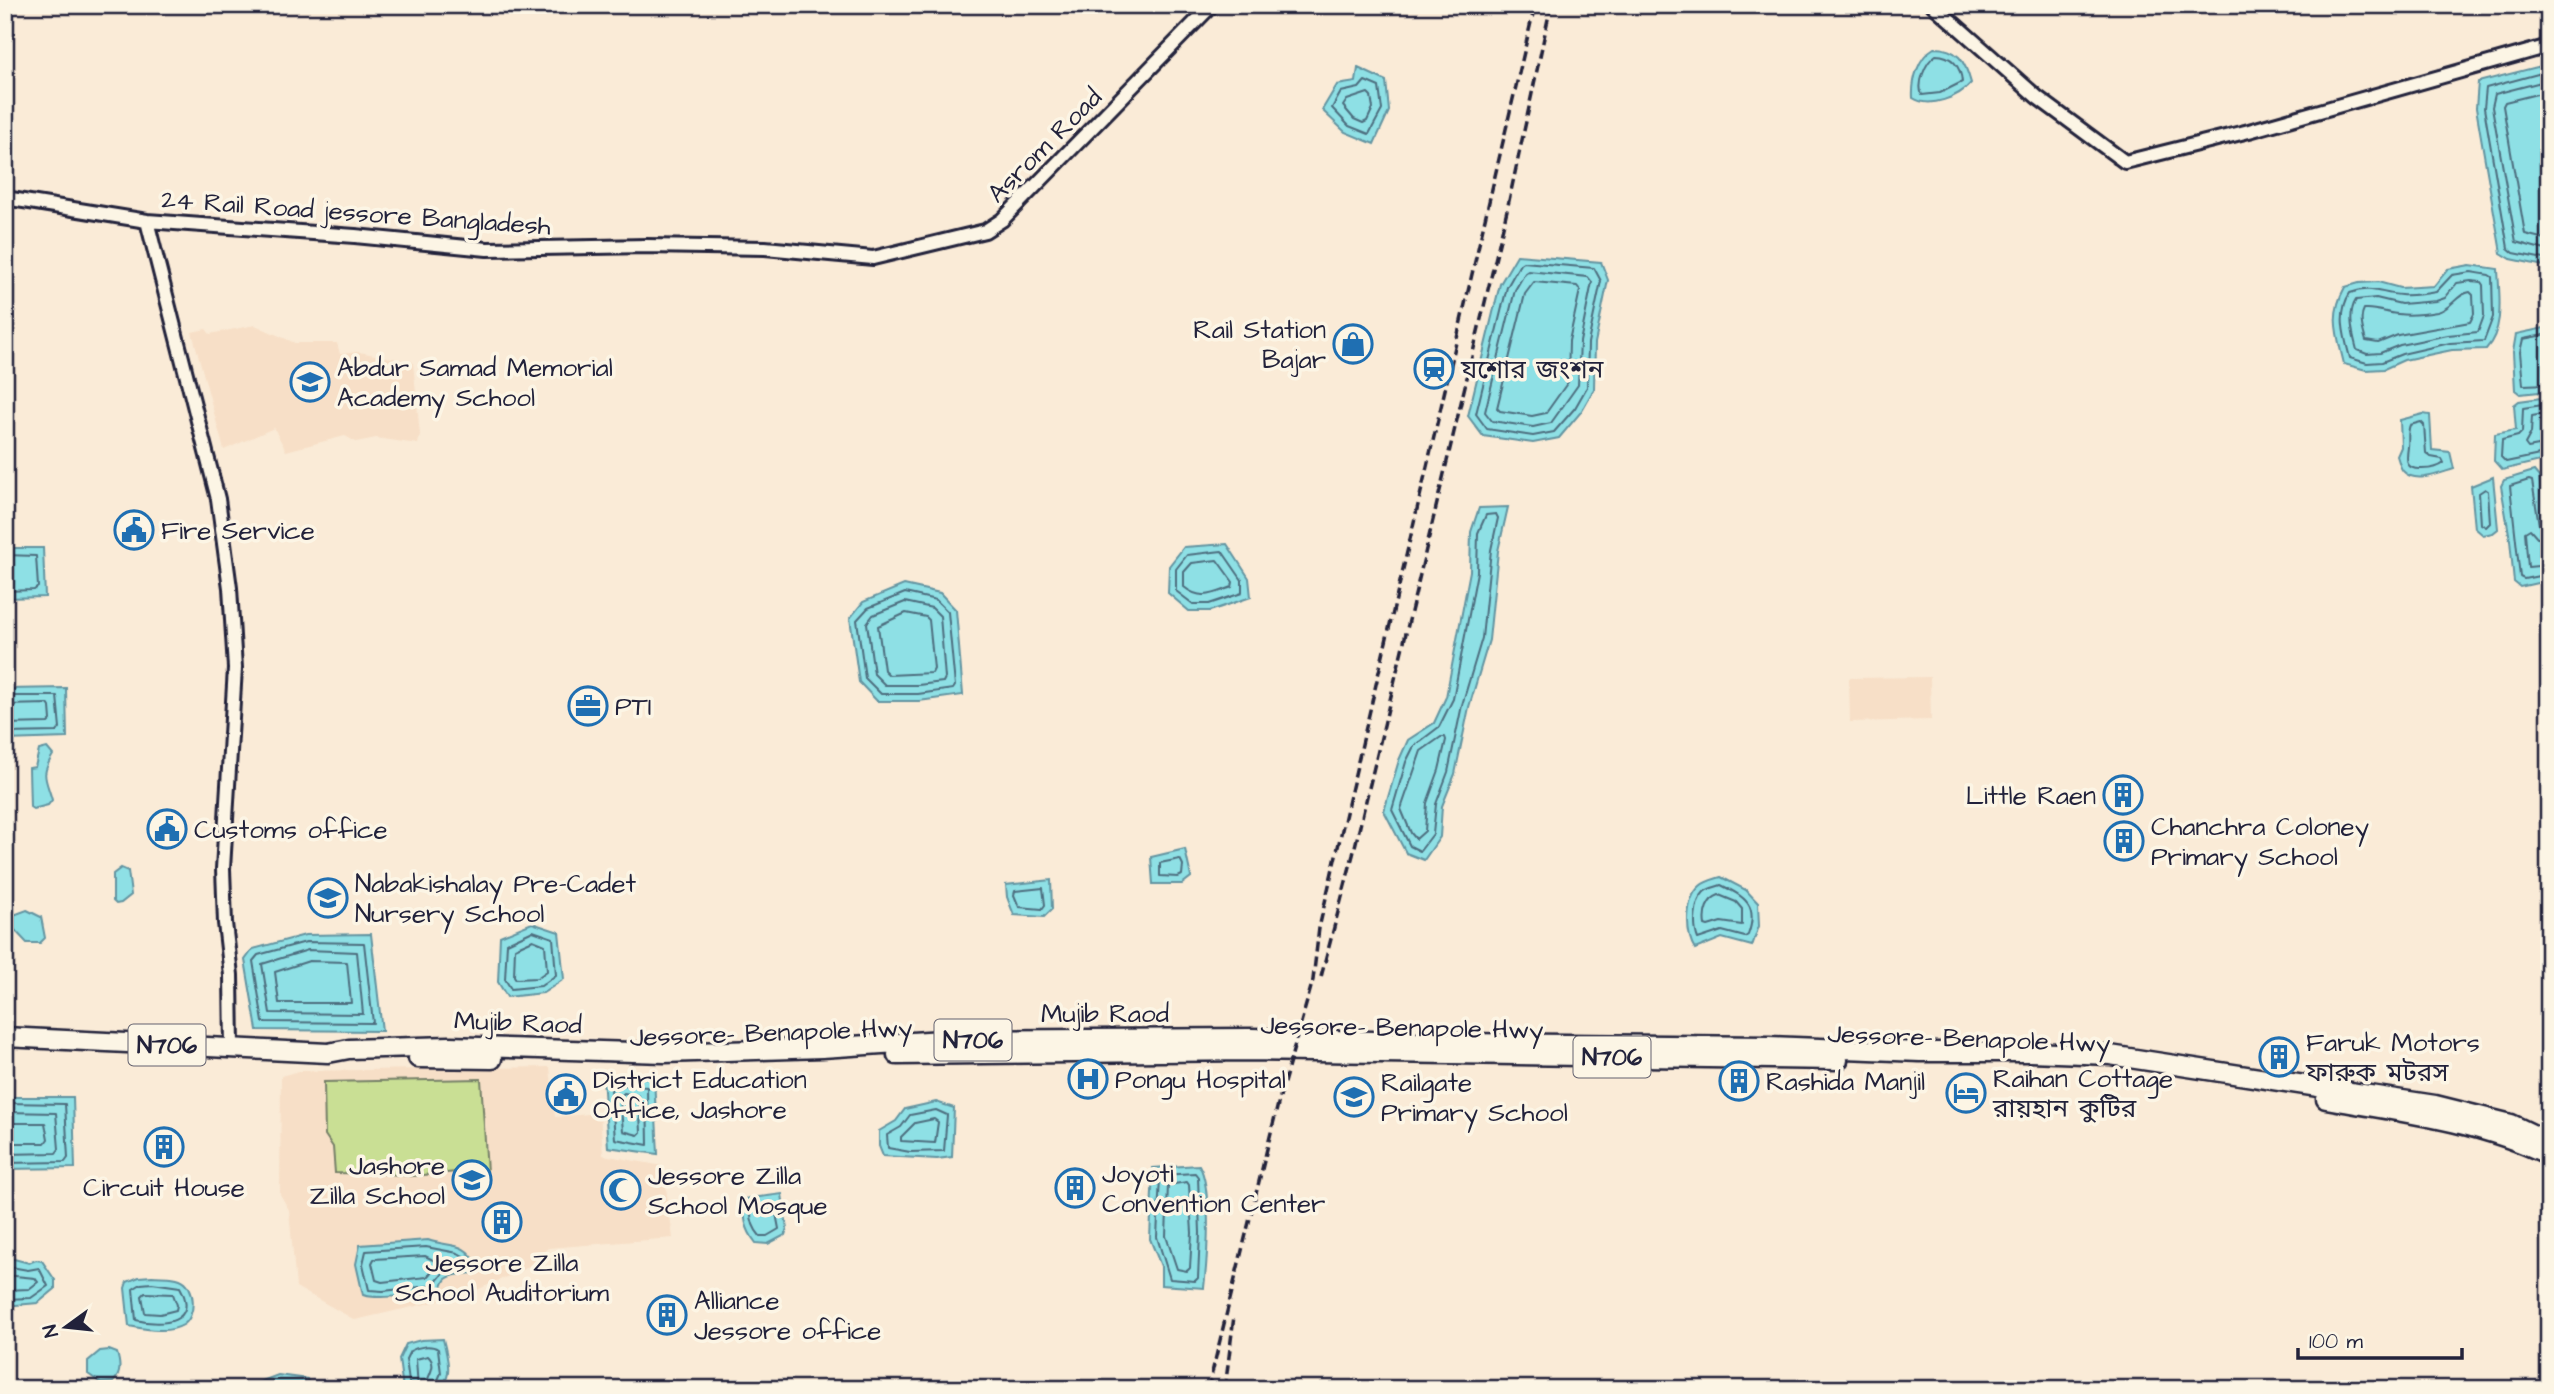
<svg xmlns="http://www.w3.org/2000/svg" width="2554" height="1394" font-family="'Architects Daughter','Noto Sans Bengali',sans-serif">
	<rect width="100%" height="100%" fill="#faebd7"/>
	<filter id="ink" filterUnits="userSpaceOnUse"><feTurbulence type="fractalNoise" baseFrequency=".0143" numOctaves="2"/><feDisplacementMap in="SourceGraphic" scale="14" xChannelSelector="R" yChannelSelector="G"/><feConvolveMatrix kernelMatrix="1 2 1 2 8 2 1 2 1" color-interpolation-filters="sRGB"/></filter>
	<g filter="url(#ink)">
		<path fill="#f7dfc7" d="M255,325L295,343H337L340,354L359,352L413,362L420,435L418,444L376,438L356,442L345,436L286,451L274,428L224,450L192,332L206,329L210,334Z
			M1930,677L1931,720L1850,722L1849,678Z
			M550,1067L555,1117L600,1113L603,1155L663,1166L673,1238L548,1248L525,1269L465,1295L355,1320L296,1287L289,1210L280,1194L281,1076L299,1071Z"/>
		<path fill="#c9df94" stroke="#768068" stroke-width="2" d="M481,1079L487,1172H457L412,1176L388,1174L335,1173L333,1147L325,1135L324,1082Z"/>
		<path fill="#8ee0e5" stroke="#6394a1" stroke-width="2" d="M1934,48C1958,48 1965,61 1971,83C1959,97 1930,109 1913,98C1912,80 1918,57 1934,48Z
			M2549,64V267L2511,259L2501,253L2476,108L2478,82Z
			M1358,68L1386,81L1389,111L1374,144L1345,132L1322,110L1337,85L1356,82Z
			M1517,255L1601,262L1608,280L1595,343L1594,389L1581,412L1559,438L1533,443L1483,436L1468,416L1500,284Z
			M2470,265L2498,269C2499,295 2505,328 2486,349L2452,350L2404,360L2384,369L2366,370L2344,364C2337,334 2329,316 2345,287L2359,283L2378,282L2400,288L2434,286L2448,269Z
			M2549,327V391L2520,394L2515,390L2513,352L2516,334Z
			M2549,397V459L2502,470L2494,461L2495,434L2516,430L2514,405L2519,401Z
			M2423,414L2430,415L2432,450L2450,452L2454,469C2440,473 2416,484 2404,472C2400,469 2399,461 2397,456L2401,447L2400,420Z
			M2534,471L2539,477L2549,550V578L2546,581L2520,587L2514,582L2510,540L2501,486L2504,480Z
			M2493,477L2498,529L2493,533L2483,535L2475,528L2471,486Z
			M1508,507L1498,551L1489,640L1469,707L1455,774L1442,806L1440,837L1424,860L1406,853L1384,811L1399,760L1408,740L1434,723L1446,697L1470,571L1471,532L1479,508Z
			M1227,544L1249,578L1251,597L1210,611H1189L1168,593L1169,566L1184,547Z
			M5,548H43L45,597L5,598Z
			M904,585L940,593L956,610L963,695L919,701H877L859,682L850,618L863,602Z
			M66,688L67,738L5,740V689Z
			M47,748L53,755C40,776 46,778 52,800L48,805L33,809L30,807L29,768L35,767L39,750Z
			M1185,849L1191,877L1182,884H1153L1151,857Z
			M121,868L128,871L131,895L121,903L116,904L113,901V874Z
			M1721,877L1746,890L1758,903L1759,926L1752,946L1722,938L1695,949C1685,933 1685,899 1700,886C1705,881 1715,879 1721,877Z
			M1051,880L1052,909L1044,917L1014,915L1007,897L1006,885Z
			M27,910L41,917L45,938L40,943H27L11,926V916Z
			M532,923L559,932L564,979L543,993L507,997L498,982L500,936Z
			M371,934L382,1031L257,1030L245,960L253,949L305,935Z
			M603,1077L654,1078L658,1154L608,1147Z
			M5,1097H73L75,1168L5,1169Z
			M936,1102L954,1108L952,1157L937,1159L883,1156L879,1146V1131L896,1121L905,1109Z
			M1199,1165C1213,1188 1207,1261 1204,1288L1161,1285V1266L1150,1239L1153,1168Z
			M782,1194L787,1229L785,1235L768,1244L756,1243C745,1229 743,1217 745,1199Z
			M428,1240C450,1248 465,1240 477,1265L473,1273C464,1274 454,1273 446,1279C443,1282 443,1286 441,1289C433,1296 373,1299 363,1295L356,1264L360,1245Z
			M5,1259H14L29,1263L36,1260L42,1261L55,1280V1289L38,1303L5,1306Z
			M152,1276C161,1277 172,1276 180,1279C196,1285 197,1316 183,1325C168,1334 145,1329 129,1326L125,1288L127,1282L139,1277Z
			M443,1339C455,1386 448,1389 403,1389L399,1359L406,1344L421,1340Z
			M109,1350L117,1353C120,1363 122,1374 113,1382L101,1383L88,1374V1361L100,1351Z
			M278,1375L307,1379L310,1389H249L257,1383Z"/>
		<g fill="none" stroke-linecap="round" stroke-linejoin="round">
			<path stroke="#4d6e7f" stroke-width="2" d="M1936,55C1952,55 1961,67 1962,82L1940,93L1922,95C1917,84 1925,62 1936,55Z
				M2549,71L2486,88L2484,108L2508,248L2514,253L2549,260
				M2549,80L2495,94L2492,107L2516,242L2549,251
				M1365,81L1379,87L1382,110L1369,134L1349,126L1332,108L1341,92L1359,88Z
				M2549,91L2505,102L2503,106L2525,234L2549,240
				M1368,93L1371,96L1373,108L1367,121L1363,123L1354,119L1343,106L1347,100Z
				M1523,262L1594,268L1601,281L1588,343L1587,387L1575,408L1554,432L1533,436L1487,429L1476,414L1507,287L1520,264Z
				M1528,271L1588,277L1592,282L1580,342L1578,385L1551,423L1533,427L1492,421L1485,412L1515,290L1525,273Z
				M2471,272L2489,275L2492,277L2493,317L2484,341L2450,343L2402,354L2382,362L2367,363L2350,358C2344,336 2337,313 2350,293C2372,285 2381,294 2401,295C2412,296 2424,294 2436,292L2452,275Z
				M2471,281L2481,282L2483,285L2484,316L2478,332L2448,335L2400,345L2380,353L2367,354L2357,350C2353,335 2347,314 2356,300L2376,298L2401,304L2436,301L2445,298L2457,283Z
				M1534,282L1577,286L1580,290L1569,341L1568,382L1546,413L1532,416L1500,411L1497,408L1525,294Z
				M2470,292L2473,295L2474,314L2470,322L2398,335L2378,343L2366,341C2363,331 2359,318 2364,309C2376,308 2386,313 2398,314C2410,316 2425,314 2437,312C2452,309 2456,294 2470,292Z
				M2549,334L2523,339L2520,352L2523,385L2549,384
				M2549,404L2523,408L2522,432L2518,436L2502,440L2501,457L2506,462L2549,453
				M2549,413L2532,416L2531,433L2525,444L2528,448L2549,444
				M2421,422L2424,425L2426,453L2431,457L2442,459L2444,463C2438,468 2431,469 2422,469C2405,470 2406,461 2408,447C2409,439 2407,432 2410,425Z
				M2485,489L2488,491L2490,523L2486,527L2481,524L2479,493Z
				M1486,515L1496,514L1498,518L1491,550L1482,638L1462,705L1448,772L1436,804L1433,834L1420,851L1410,846L1392,810L1406,762L1414,746L1439,727L1453,699L1477,572L1478,533Z
				M2549,531L2543,530L2539,525L2532,481L2529,480L2510,486L2520,577L2524,579L2549,574
				M2549,540L2538,538L2530,529L2525,532L2528,567L2549,565
				M1222,551L1242,580V593L1209,604H1193L1176,591V569L1187,555Z
				M5,555L36,556L38,587L34,590L5,591
				M1217,560L1233,582L1232,587C1213,594 1201,601 1184,587V572L1192,563Z
				M905,593L936,600L948,612L955,686L953,689L918,694H881L865,678L857,620L868,608Z
				M905,602L932,608L940,616L945,678L943,682L918,685H885L874,674L867,623L873,615Z
				M906,613L926,617L929,620L934,669L932,673L889,675L884,670L878,626Z
				M5,696H57L60,728L57,732L5,733
				M5,705L48,704L50,707L51,720L48,723L5,724
				M1441,737H1445L1446,740L1439,770L1427,803L1425,831L1416,839L1411,833L1401,809L1421,751Z
				M1180,859L1183,865L1182,875L1178,877L1160,876V863Z
				M1721,885C1745,897 1759,905 1748,935L1745,937L1722,931L1698,939C1693,927 1694,902 1704,892C1708,888 1716,887 1721,885Z
				M1043,888L1045,905L1042,909L1019,907L1014,895L1015,891Z
				M1719,895L1736,902L1742,909V925L1721,922L1708,926L1705,925C1703,913 1707,899 1719,895Z
				M533,931L553,938L556,975L541,986L511,989L505,979L507,943Z
				M533,940L545,945L547,971L537,978L516,979L514,976L515,948Z
				M306,942L364,943L373,1023L263,1022L253,961L258,955Z
				M308,950L357,952L363,1014L270,1013L262,964Z
				M309,961L347,962L351,1003H279L275,972Z
				M615,1084L647,1087L648,1145L615,1139L611,1088Z
				M624,1093L639,1096L641,1132L638,1135L623,1131L620,1097Z
				M5,1103L65,1104L68,1158L65,1162L5,1163
				M936,1110L947,1115L944,1151L910,1152L888,1148L887,1135L901,1127L910,1115Z
				M5,1112L56,1113L59,1149L56,1153L5,1154
				M934,1119L938,1122L935,1143L901,1141V1137L915,1123Z
				M5,1123H45L48,1139L45,1143H5
				M1195,1173L1198,1177L1200,1233L1198,1278L1195,1281L1170,1279L1157,1237L1160,1177L1162,1175Z
				M1187,1182L1189,1185L1192,1233L1190,1268L1187,1271L1177,1269L1166,1236L1168,1185Z
				M774,1203L779,1229L767,1236H760C753,1228 750,1217 751,1207Z
				M426,1247L458,1253L465,1257L468,1265L445,1271L435,1283L430,1286L383,1291L369,1290L363,1264L366,1251Z
				M425,1256L439,1263L427,1277L382,1282L376,1280L372,1263L374,1259Z
				M5,1266L28,1270L39,1268L48,1286L31,1298L5,1299
				M5,1275L35,1278L38,1282L29,1289L5,1290
				M152,1283L180,1287C200,1323 162,1327 136,1320L133,1289L141,1284Z
				M145,1293L173,1294L177,1305L176,1310L160,1314L145,1313L142,1296Z
				M410,1389L406,1359L410,1351C417,1347 430,1344 438,1349L441,1373L434,1389
				M418,1389L416,1359L428,1356C439,1366 426,1377 425,1389"/>
			<g stroke="#22223b" stroke-width="18">
				<path id="minor" d="M1933,5L2037,97L2125,162L2249,131L2549,46
					M5,198L147,221L355,236L487,249L647,246L765,248L873,258L985,231L1002,220L1212,5
					M147,221L218,499L230,588L235,668L223,869L225,923L231,975L232,1048"/>
			</g>
			<g stroke="#22223b" stroke-width="23">
				<path id="highway" d="M5,1037L328,1053L349,1049L450,1046L664,1053L822,1048L942,1040L1251,1038L1453,1043L1769,1046L1920,1052H2030L2110,1055L2435,1105L2511,1124L2549,1142
					M897,1055L1248,1051L1838,1060
					M418,1058L492,1059
					M2326,1099C2402,1112 2478,1121 2549,1155"/>
			</g>
			<use href="#minor" stroke="#fcf5e5" stroke-width="12"/>
			<use href="#highway" stroke="#fcf5e5" stroke-width="18"/>
			<path stroke="#22223b" stroke-width="3.5" stroke-dasharray="10 5" stroke-linecap="butt" d="M1321,977L1353,855L1507,210L1551,5
				M1208,1389L1278,1104L1313,980L1319,928L1535,5
				M1225,1389L1234,1316"/>
		</g>
	</g>
	<defs>
		<g id="shop-ring" transform="scale(2.0125)"><circle r="9.5" fill="#fcf5e5" stroke="#1f6fb2" stroke-width="1.5"/><path d="M-5-2.5h2.3a2.7 3.5 0 0 1 5.4 0H5L5.5 6h-11ZM-1.5-2.5h3a1.5 2.3 0 0 0-3 0Z" fill="#1f6fb2"/></g>
		<g id="station-ring" transform="scale(2.0125)"><circle r="9.5" fill="#fcf5e5" stroke="#1f6fb2" stroke-width="1.5"/><path d="M-3-6H3Q5-6 5-4V2Q5 4 3 4L4.5 6H3L1.5 4h-3L-3 6H-4.5L-3 4Q-5 4-5 2V-4Q-5-6-3-6ZM-3.5-4v3h7v-3ZM-3.5 1v1.5H-2V1ZM2 1v1.5H3.5V1Z" fill="#1f6fb2"/></g>
		<g id="school-ring" transform="scale(2.0125)"><circle r="9.5" fill="#fcf5e5" stroke="#1f6fb2" stroke-width="1.5"/><path d="M0-5L7-2L0 1L-7-2ZM-4 1L0 2.5L4 1V4Q0 6-4 4Z" fill="#1f6fb2"/></g>
		<g id="civic-ring" transform="scale(2.0125)"><circle r="9.5" fill="#fcf5e5" stroke="#1f6fb2" stroke-width="1.5"/><path d="M-.6-6.5H3V-4.5H.6V-3L4-1V1h2V6H-6V1h2V-1L-.6-3ZM-1.2 2.5V6h2.4V2.5Z" fill="#1f6fb2"/></g>
		<g id="office-ring" transform="scale(2.0125)"><circle r="9.5" fill="#fcf5e5" stroke="#1f6fb2" stroke-width="1.5"/><path d="M-6-3h4V-5.5h4V-3h4V5H-6ZM-1-4.5V-3h2v-1.5ZM-6 0V1H6V0Z" fill="#1f6fb2"/></g>
		<g id="building-ring" transform="scale(2.0125)"><circle r="9.5" fill="#fcf5e5" stroke="#1f6fb2" stroke-width="1.5"/><path d="M-4-6H4V6H1V3H-1V6H-4ZM-2.5-4.3h1.7v1.8h-1.7ZM.8-4.3h1.7v1.8H.8ZM-2.5-1h1.7V.8h-1.7ZM.8-1h1.7V.8H.8Z" fill="#1f6fb2"/></g>
		<g id="hospital-ring" transform="scale(2.0125)"><circle r="9.5" fill="#fcf5e5" stroke="#1f6fb2" stroke-width="1.5"/><path d="M-5-5h3v3.5h4V-5h3V5h-3V1.5h-4V5h-3Z" fill="#1f6fb2"/></g>
		<g id="hotel-ring" transform="scale(2.0125)"><circle r="9.5" fill="#fcf5e5" stroke="#1f6fb2" stroke-width="1.5"/><path d="M-6-4.5h1.5V1H6V5H4.5V3h-9V5H-6ZM-4 0a1.8 1.8 0 1 1 3.6 0ZM.5 0V-2.5h3Q6-2.5 6 0Z" fill="#1f6fb2"/></g>
		<g id="mosque-ring" transform="scale(2.0125)"><circle r="9.5" fill="#fcf5e5" stroke="#1f6fb2" stroke-width="1.5"/><path d="M3.5-4.9A6 6 0 1 0 3.5 4.9A5 5 0 1 1 3.5-4.9Z" fill="#1f6fb2"/></g>
	</defs>
	<g fill-rule="evenodd">
		<use href="#shop-ring" x="1353" y="344"/>
		<use href="#station-ring" x="1434" y="369"/>
		<use href="#school-ring" x="310" y="382"/>
		<use href="#civic-ring" x="134" y="530"/>
		<use href="#office-ring" x="588" y="706"/>
		<use href="#building-ring" x="2123" y="795"/>
		<use href="#civic-ring" x="167" y="829"/>
		<use href="#building-ring" x="2124" y="841"/>
		<use href="#school-ring" x="328" y="898"/>
		<use href="#building-ring" x="2279" y="1057"/>
		<use href="#hospital-ring" x="1088" y="1079"/>
		<use href="#building-ring" x="1739" y="1081"/>
		<use href="#hotel-ring" x="1966" y="1093"/>
		<use href="#civic-ring" x="566" y="1094"/>
		<use href="#school-ring" x="1354" y="1097"/>
		<use href="#building-ring" x="164" y="1147"/>
		<use href="#school-ring" x="472" y="1180"/>
		<use href="#building-ring" x="1075" y="1188"/>
		<use href="#mosque-ring" x="621" y="1190"/>
		<use href="#building-ring" x="502" y="1222"/>
		<use href="#building-ring" x="667" y="1315"/>
	</g>
	<g text-anchor="middle" stroke-width="7" stroke-linejoin="round" paint-order="stroke">
		<g fill="#fcf5e5" stroke="#63616e" stroke-width="2">
			<rect x="934.5" y="1019.5" width="77" height="41" rx="5"/>
			<rect x="128.5" y="1024.5" width="77" height="41" rx="5"/>
			<rect x="1573.5" y="1036.5" width="77" height="41" rx="5"/>
		</g>
		<g font-size="24" font-weight="bold" fill="#22223b">
			<text x="973" y="1048">N706</text>
			<text x="167" y="1053">N706</text>
			<text x="1612" y="1065">N706</text>
		</g>
		<g font-size="26" fill="#22223b" stroke="#fcf5e5">
			<text transform="translate(1044 145) rotate(-45)" y="9">Asrom Road</text>
			<text transform="translate(356 212) rotate(4)" y="9">24 Rail Road jessore Bangladesh</text>
			<text x="1105" y="1022">Mujib Raod</text>
			<text transform="translate(518 1022) rotate(2)" y="9">Mujib Raod</text>
			<text transform="translate(1402 1027) rotate(1)" y="9">Jessore- Benapole Hwy</text>
			<text transform="translate(771 1032) rotate(-2)" y="9">Jessore- Benapole Hwy</text>
			<text transform="translate(1969 1038) rotate(2)" y="9">Jessore- Benapole Hwy</text>
		</g>
		<g font-size="26" fill="#22223b" stroke="#fcf5e5" text-anchor="start">
			<text x="1326" y="338" text-anchor="end">Rail Station<tspan x="1326" dy="30">Bajar</tspan></text>
			<text x="337" y="376">Abdur Samad Memorial<tspan x="337" dy="30">Academy School</tspan></text>
			<text x="1461" y="378">যশোর জংশন</text>
			<text x="161" y="539">Fire Service</text>
			<text x="615" y="715">PTI</text>
			<text x="2096" y="804" text-anchor="end">Little Raen</text>
			<text x="2151" y="835">Chanchra Coloney<tspan x="2151" dy="30">Primary School</tspan></text>
			<text x="194" y="838">Customs office</text>
			<text x="355" y="892">Nabakishalay Pre-Cadet<tspan x="355" dy="30">Nursery School</tspan></text>
			<text x="2306" y="1051">Faruk Motors<tspan x="2306" dy="30">ফারুক মটরস</tspan></text>
			<text x="1993" y="1087">Raihan Cottage<tspan x="1993" dy="30">রায়হান কুটির</tspan></text>
			<text x="593" y="1088">District Education<tspan x="593" dy="30">Office, Jashore</tspan></text>
			<text x="1115" y="1088">Pongu Hospital</text>
			<text x="1766" y="1090">Rashida Manjil</text>
			<text x="1381" y="1091">Railgate<tspan x="1381" dy="30">Primary School</tspan></text>
			<text x="445" y="1174" text-anchor="end">Jashore<tspan x="445" dy="30">Zilla School</tspan></text>
			<text x="1102" y="1182">Joyoti<tspan x="1102" dy="30">Convention Center</tspan></text>
			<text x="648" y="1184">Jessore Zilla<tspan x="648" dy="30">School Mosque</tspan></text>
			<text x="164" y="1196" text-anchor="middle">Circuit House</text>
			<text x="502" y="1271" text-anchor="middle">Jessore Zilla<tspan x="502" dy="30">School Auditorium</tspan></text>
			<text x="694" y="1309">Alliance<tspan x="694" dy="30">Jessore office</tspan></text>
		</g>
	</g>
	<rect width="2554" height="1394" fill="none" stroke="#fcf5e5" stroke-width="28"/>
	<rect x="14" y="14" width="2526" height="1366" fill="none" stroke="#22223b" stroke-width="2.5" filter="url(#ink)"/>
	<g transform="translate(66 1327) rotate(255)" stroke="#fcf5e5" stroke-width="5" paint-order="stroke">
	<path d="M0-5L12 26L0 18L-12 26Z" fill="#22223b"/>
	<text y="-10" font-size="19" font-weight="bold" text-anchor="middle" fill="#22223b">N</text>
	</g>
	<path d="M2298 1348v10h164v-10" fill="none" stroke="#22223b" stroke-width="3.5"/>
	<text x="2309" y="1348" font-size="21" fill="#22223b" stroke="#fcf5e5" stroke-width="5" paint-order="stroke">100 m</text>
</svg>
